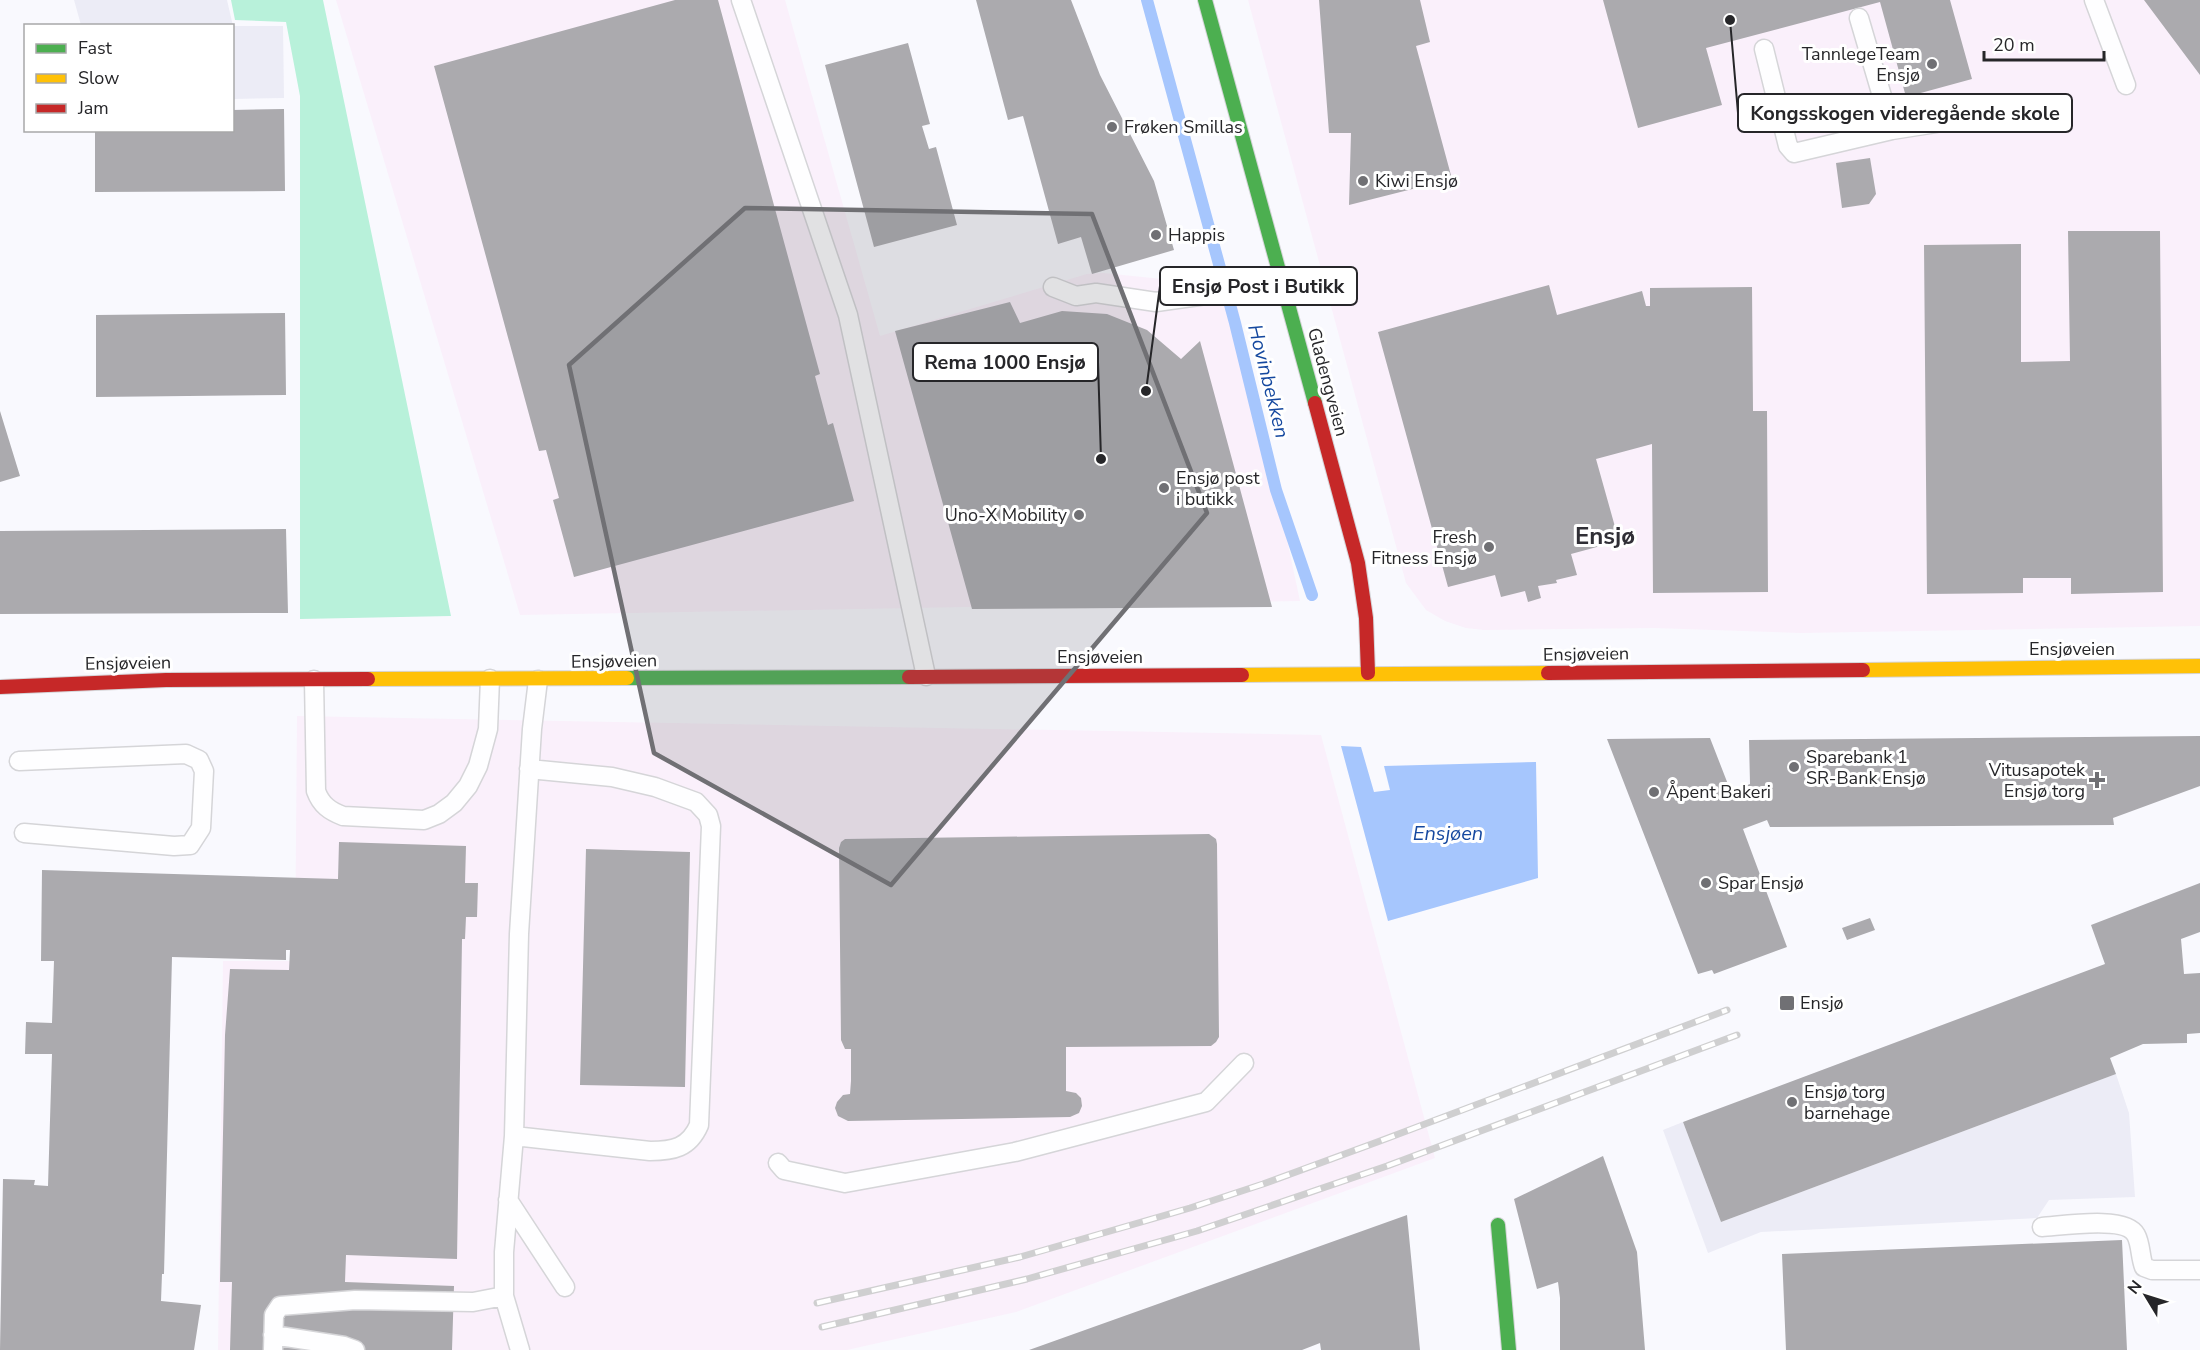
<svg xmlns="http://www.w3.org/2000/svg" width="2200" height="1350" font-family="'Nunito Sans',sans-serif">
	<rect width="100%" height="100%" fill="#f9f9fe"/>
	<path fill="#faf0fb" d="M336,0H785L880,336L1087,274L1103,273L1182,281L1221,271L1229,266L1300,601L520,615Z
		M1248,0H2200V626L1801,633L1654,628L1484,630L1466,628L1445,621L1426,610L1406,583Z
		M297,716L1321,735L1435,1158L1016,1312L847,1350H218L223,961H295Z"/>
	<path fill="#ececf6" d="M74,0H227L233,26H283L284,98L233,99L232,26L81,25Z
		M2116,1074L2129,1113L2135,1197L2049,1200L2037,1218L1761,1232L1708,1253L1663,1130L1683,1122L1721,1222Z"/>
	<path fill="#b8f1da" d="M231,0H323L451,616L300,619V96L286,22L235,20Z"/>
	<path fill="#a6c6fd" d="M1341,746L1361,747L1374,792L1390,790L1384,766L1536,762L1538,878L1388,921Z"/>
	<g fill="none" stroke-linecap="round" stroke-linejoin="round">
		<path stroke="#a6c6fd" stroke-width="12" d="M1147,0L1235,323L1276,490L1312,595"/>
	</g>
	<path fill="#abaaae" d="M675,0H718L820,374L815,376L828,425L833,423L854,501L574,577L553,500L559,498L546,450L539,451L434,66Z
		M976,0H1071L1100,75L1154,181L1174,250L1092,274L1081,237L1058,244L1023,116L1008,120Z
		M1319,0H1420L1430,42L1416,46L1452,179L1349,205L1351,133H1329Z
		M1603,0H1950L1972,79L1906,97L1880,2L1706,48L1722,105L1638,128Z
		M2144,0H2200V75Z
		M908,43L930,124L922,126L929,149L936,147L957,225L874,247L825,65Z
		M284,109L285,191L95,192V130H232V110Z
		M1870,158L1876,194L1869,204L1842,208L1836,163Z
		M2068,231H2160L2163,592L2071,594V578H2023V593L1927,594L1924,245L2021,244V362L2070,361Z
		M1549,285L1557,315L1642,291L1646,306H1650V288L1752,287L1753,411H1767L1768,592L1653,593L1652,444L1596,459L1619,541L1571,554L1577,575L1556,580L1557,583L1538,586L1541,598L1528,602L1525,591L1501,597L1495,575L1448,587L1378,332Z
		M1010,302L1020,323L1062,311L1107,314L1147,330L1181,359L1200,341L1272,607L972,609L895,331Z
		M285,313L286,395L96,397V315Z
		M0,411L20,476L0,482Z
		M286,529L288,613L0,614V531Z
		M2200,736V786L2113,818L2114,825L1770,827L1767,820L1743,829L1787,947L1714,974L1712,970L1698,974L1607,739L1710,738L1731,792L1750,784L1749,740Z
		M1209,834L1216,839L1217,844L1219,1037L1216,1042L1211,1046L1066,1047V1091L1076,1093L1081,1098L1082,1106L1079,1113L1070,1117L848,1121L838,1116L835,1108L837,1102L843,1095L850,1094L851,1081V1049H845L841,1040L839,848L841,842L845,839Z
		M339,842L466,846L465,883H478L477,917H466L465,939H462L457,1259L346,1255L345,1282L454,1286L452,1350H230L232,1282H220L225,1035L230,969L289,970L290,950H286V960L172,957L164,1274H162L161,1301L201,1305L194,1350H0L3,1179L35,1180L34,1185L48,1186L52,1054H25L26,1022L52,1023L54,961H41L42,870L338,879Z
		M586,849L690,852L685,1087L580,1085Z
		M2200,883V932L2181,939L2184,974L2200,973V1033L2187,1034V1043L2143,1044L2110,1058L2116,1074L1721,1222L1683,1122L2105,964L2091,925Z
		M1870,918L1875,930L1847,940L1842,928Z
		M1603,1156L1637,1252L1645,1350H1560V1298L1558,1282L1537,1289L1514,1199Z
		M1407,1215L1420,1350H1321L1320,1343L1302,1350H1029Z
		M2122,1240L2127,1350H1786L1782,1254Z"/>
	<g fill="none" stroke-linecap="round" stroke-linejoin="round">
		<g stroke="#d5d5d8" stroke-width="21">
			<path id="lane" d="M741,0L848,315L926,676
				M2094,0L2126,85
				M1859,18L1892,130
				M1764,49L1788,146L1794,153L1892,130L2013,111
				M1053,287L1076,296L1096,293L1156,302L1213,294L1280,278
				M314,680L316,791C321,805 330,811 343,816L424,820L439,814L454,803L468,786L478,766L488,729L490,679
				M19,761L186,754L199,760L204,771L201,828L190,845L174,846L24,833
				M514,1136L650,1151C673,1151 689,1148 699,1125L711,826L708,815L696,802L655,787L612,777L529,769
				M778,1163L784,1170L845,1183L1015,1152L1206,1102L1244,1063
				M508,1200L565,1287
				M2042,1227C2061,1226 2126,1215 2136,1235C2141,1244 2140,1257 2144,1267L2152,1270H2200
				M273,1335L344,1346L355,1350
				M273,1350L274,1315L280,1306L355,1300L473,1302L504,1296
				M520,1350L504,1296V1252L514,1136L519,934L532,729L538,680"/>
		</g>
		<g stroke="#d5d5d8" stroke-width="16">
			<path id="fast" d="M1205,0L1315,403
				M627,678L909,677
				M1498,1225L1509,1350"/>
		</g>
		<g stroke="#d5d5d8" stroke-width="16">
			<path id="slow" d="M1863,670L2200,666
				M1242,675L1548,673
				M368,679L627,678"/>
		</g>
		<g stroke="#d5d5d8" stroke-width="16">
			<path id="jam" d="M1315,403L1358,563L1366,618L1368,673
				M1548,673L1863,670
				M909,677L1242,675
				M0,687L166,680L368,679"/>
		</g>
		<use href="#lane" stroke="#fefeff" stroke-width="18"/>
		<use href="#fast" stroke="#4caf50" stroke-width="14"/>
		<use href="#slow" stroke="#ffc107" stroke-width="14"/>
		<use href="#jam" stroke="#c62828" stroke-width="14"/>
		<g stroke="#cfcfd0" stroke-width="7">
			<path id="rail" d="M817,1303L1020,1257L1190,1208L1263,1184L1380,1141L1727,1010
				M822,1327L1027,1279L1197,1231L1387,1166L1737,1035"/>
		</g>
		<use href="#rail" stroke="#fff" stroke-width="4.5" stroke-dasharray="14" stroke-linecap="butt"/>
	</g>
	<path fill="#707074" fill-opacity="0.2" stroke="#707074" stroke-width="4.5" stroke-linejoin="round" d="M745,208L1092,214L1207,513L891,885L654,753L569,365Z"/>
	<g fill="#707074" stroke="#fff" stroke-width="2">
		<circle cx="1932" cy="64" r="6"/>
		<circle cx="1112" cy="127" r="6"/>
		<circle cx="1363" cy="181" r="6"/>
		<circle cx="1156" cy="235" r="6"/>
		<circle cx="1164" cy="488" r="6"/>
		<circle cx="1079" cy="515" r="6"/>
		<circle cx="1489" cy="547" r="6"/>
		<circle cx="1794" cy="767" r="6"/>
		<path d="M2094 771h6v6h6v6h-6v6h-6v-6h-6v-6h6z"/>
		<circle cx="1654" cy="792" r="6"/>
		<circle cx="1706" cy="883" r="6"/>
		<rect x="1779" y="995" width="16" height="16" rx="3"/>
		<circle cx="1792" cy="1102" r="6"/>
	</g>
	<g text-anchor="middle" stroke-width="6" stroke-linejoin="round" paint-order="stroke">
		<g font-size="18" fill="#262629" stroke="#fff" text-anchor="start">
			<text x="1920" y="60" text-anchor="end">TannlegeTeam<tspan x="1920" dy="21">Ensjø</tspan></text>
			<text x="1124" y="133">Frøken Smillas</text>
			<text x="1375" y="187">Kiwi Ensjø</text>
			<text x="1168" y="241">Happis</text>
			<text x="1176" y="484">Ensjø post<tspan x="1176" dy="21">i butikk</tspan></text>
			<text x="1067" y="521" text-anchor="end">Uno-X Mobility</text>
			<text x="1477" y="543" text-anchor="end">Fresh<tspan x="1477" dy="21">Fitness Ensjø</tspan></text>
			<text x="1806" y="763">Sparebank 1<tspan x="1806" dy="21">SR-Bank Ensjø</tspan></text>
			<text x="2085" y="776" text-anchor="end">Vitusapotek<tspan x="2085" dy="21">Ensjø torg</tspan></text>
			<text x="1666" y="798">Åpent Bakeri</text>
			<text x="1718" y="889">Spar Ensjø</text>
			<text x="1800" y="1009">Ensjø</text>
			<text x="1804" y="1098">Ensjø torg<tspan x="1804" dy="21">barnehage</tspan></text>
		</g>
		<g font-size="18" fill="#262629" stroke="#fff">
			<text transform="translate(1328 382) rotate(75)" y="6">Gladengveien</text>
			<text x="2072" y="655">Ensjøveien</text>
			<text transform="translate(1586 654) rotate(-1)" y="6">Ensjøveien</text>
			<text x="1100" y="663">Ensjøveien</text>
			<text transform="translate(614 661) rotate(-1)" y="6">Ensjøveien</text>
			<text transform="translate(128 663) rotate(-1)" y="6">Ensjøveien</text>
		</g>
		<g font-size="20" font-style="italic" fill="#15489f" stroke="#fff">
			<text transform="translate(1269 381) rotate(76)" y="7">Hovinbekken</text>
			<text x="1448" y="840">Ensjøen</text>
		</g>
		<g font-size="24" font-weight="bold" fill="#302f36" stroke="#fff">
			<text x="1605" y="544">Ensjø</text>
		</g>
	</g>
	<path fill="none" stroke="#262629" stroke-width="2" d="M1730 20L1738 113M1146 391L1160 286M1101 459L1098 362"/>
	<g fill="#262629" stroke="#fff" stroke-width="2">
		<circle cx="1730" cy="20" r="6"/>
		<circle cx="1146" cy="391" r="6"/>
		<circle cx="1101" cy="459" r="6"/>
	</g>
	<g fill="#fff" stroke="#262629" stroke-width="2">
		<rect x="1738" y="94" width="334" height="38" rx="6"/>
		<rect x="1160" y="267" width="197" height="38" rx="6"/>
		<rect x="913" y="343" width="185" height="38" rx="6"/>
	</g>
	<g font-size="20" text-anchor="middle" font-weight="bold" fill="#262629">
		<text x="1905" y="120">Kongsskogen videregående skole</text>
		<text x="1258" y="293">Ensjø Post i Butikk</text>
		<text x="1005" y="369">Rema 1000 Ensjø</text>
	</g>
	<rect x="24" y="24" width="210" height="108" fill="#ffffff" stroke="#a8a8a9" stroke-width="1.5"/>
	<rect x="36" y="44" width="30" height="9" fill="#4caf50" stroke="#a8a8a9" stroke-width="1.5"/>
	<text x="78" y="54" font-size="18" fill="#262629">Fast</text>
	<rect x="36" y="74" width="30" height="9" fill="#ffc107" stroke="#a8a8a9" stroke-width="1.5"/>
	<text x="78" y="84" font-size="18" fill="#262629">Slow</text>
	<rect x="36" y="104" width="30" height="9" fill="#c62828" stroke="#a8a8a9" stroke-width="1.5"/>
	<text x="78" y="114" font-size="18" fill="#262629">Jam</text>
	<g transform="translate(2146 1296) rotate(308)" stroke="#ffffff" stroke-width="4.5" paint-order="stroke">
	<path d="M0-4.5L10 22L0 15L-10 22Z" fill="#262629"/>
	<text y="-9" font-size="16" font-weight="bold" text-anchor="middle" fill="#262629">N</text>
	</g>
	<path d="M1984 51v9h120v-9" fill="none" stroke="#262629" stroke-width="3"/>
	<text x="1993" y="51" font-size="18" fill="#262629" stroke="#ffffff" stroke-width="4.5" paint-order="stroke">20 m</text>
</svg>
